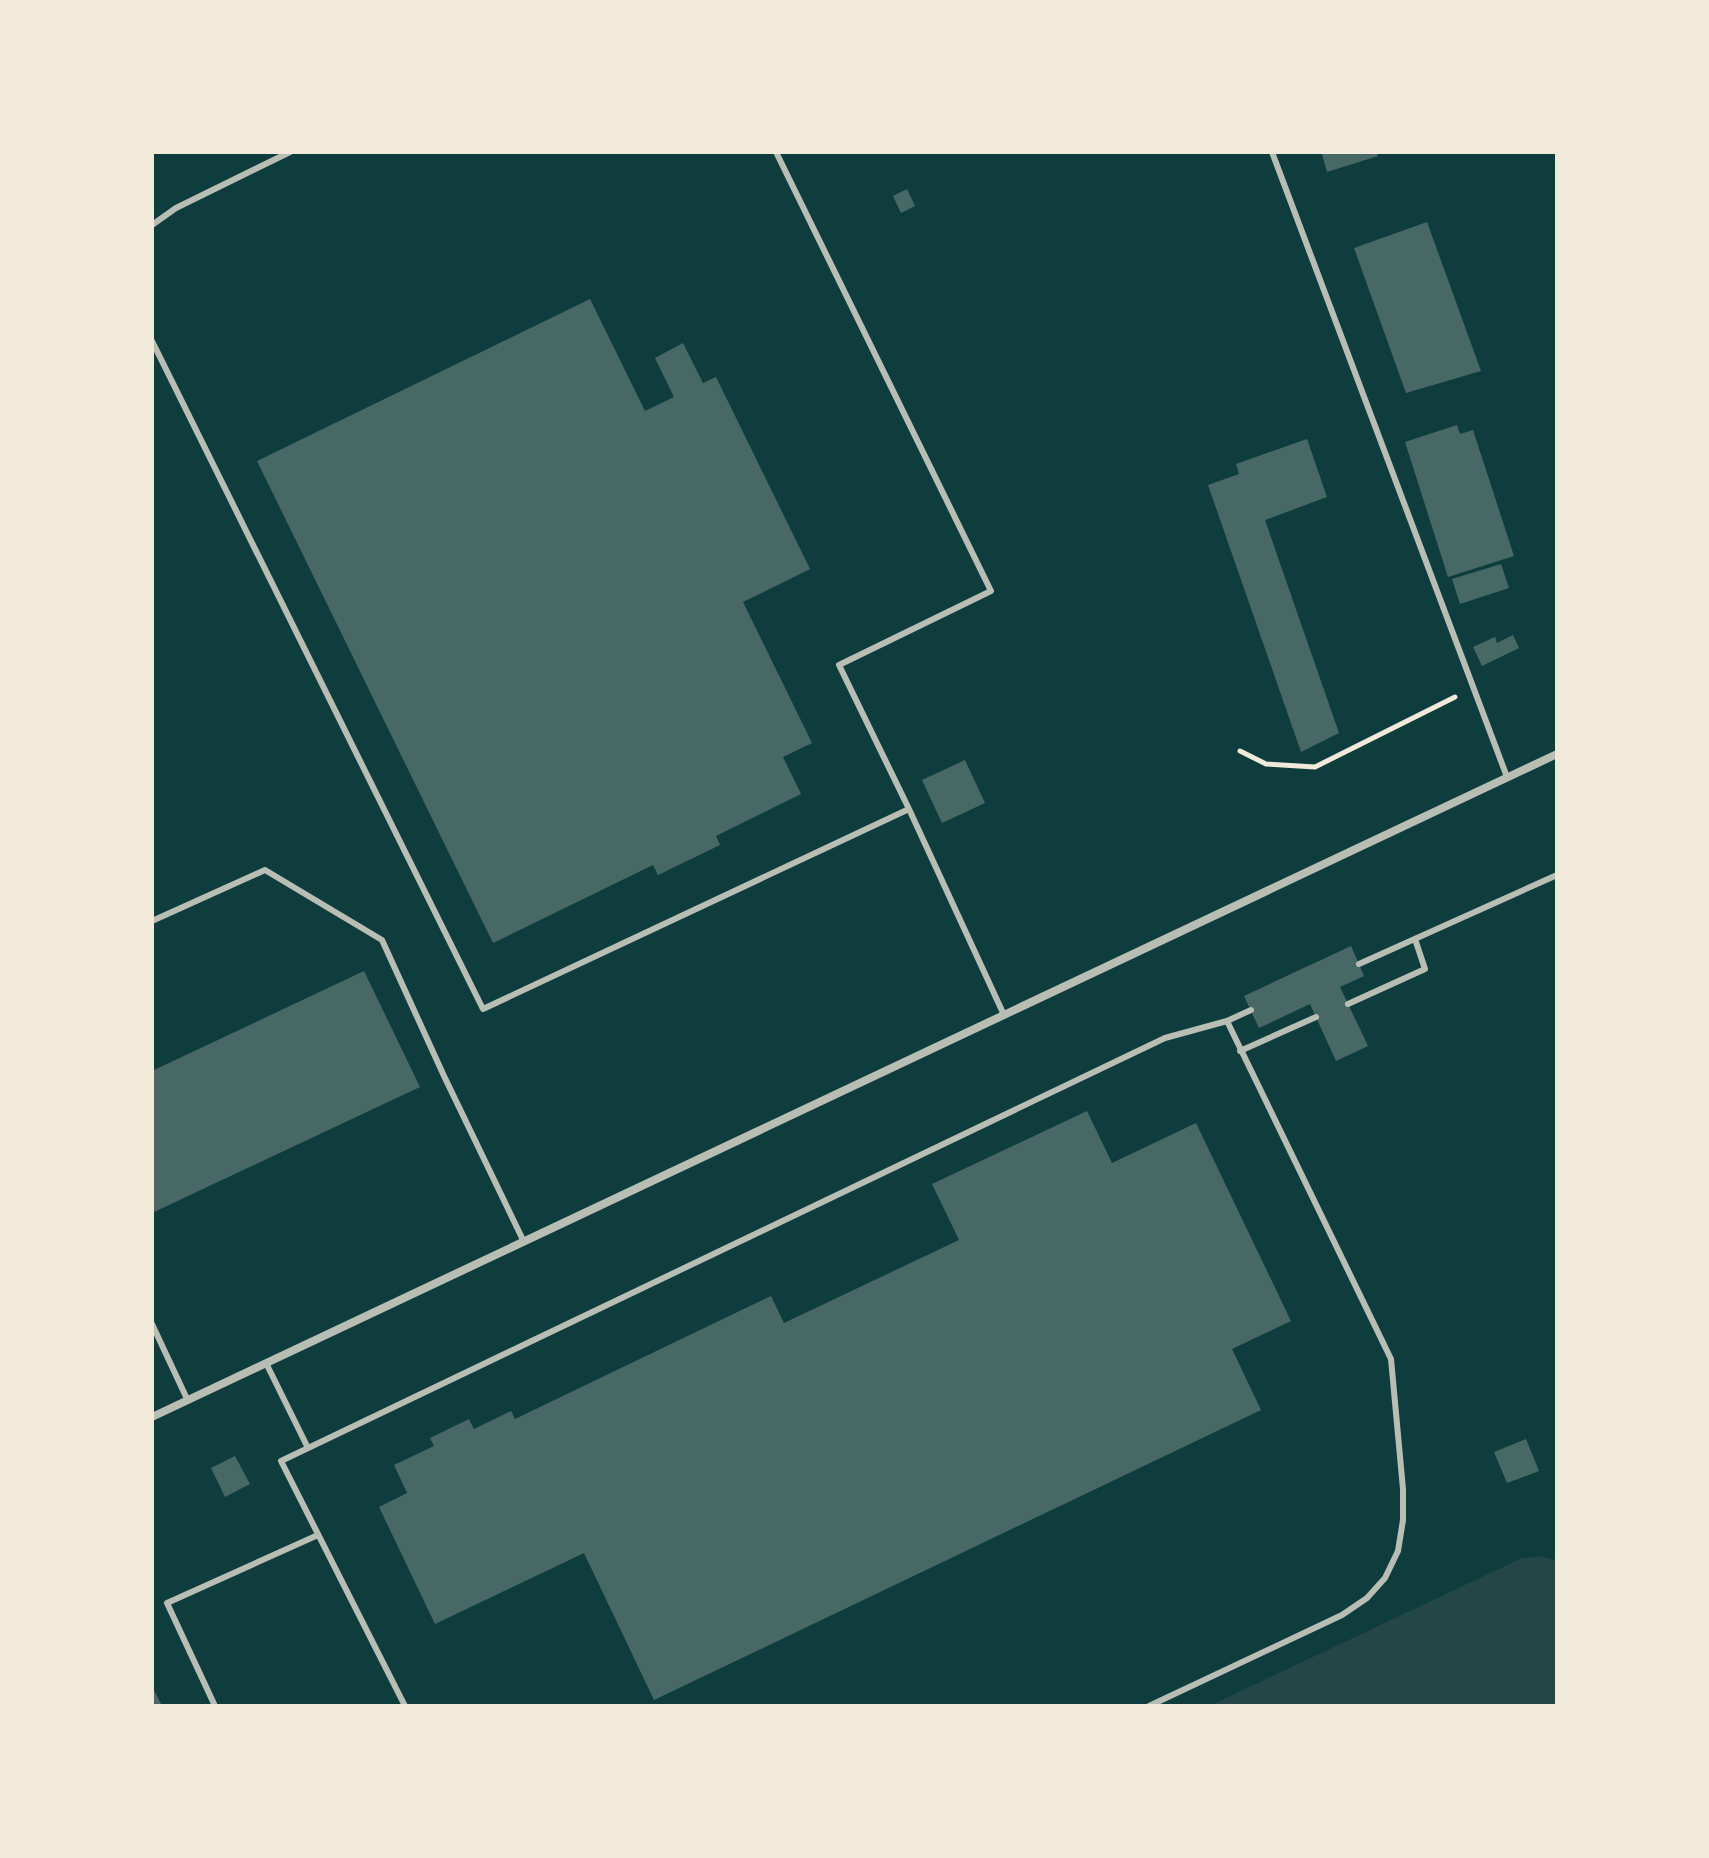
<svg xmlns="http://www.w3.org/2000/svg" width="1709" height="1858" font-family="Georgia,serif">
	<rect width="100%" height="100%" fill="#0f3d3e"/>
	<path fill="#244646" d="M1540,1556L1557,1561V1706H1209L1520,1559Z"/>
	<path fill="#486865" d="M1329,152H1376L1378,156L1327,172L1322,154Z
		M907,189L915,206L901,213L893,196Z
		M1427,222L1481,371L1406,393L1354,248Z
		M590,299L645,411L674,397L655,358L683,343L703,383L716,377L810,569L743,602L812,743L783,757L801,794L716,836L720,845L658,875L653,865L493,943L257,461Z
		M1457,425L1460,434L1473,430L1514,556L1448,577L1405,442Z
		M1307,439L1327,497L1265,520L1339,733L1301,752L1208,485L1239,474L1236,464Z
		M1501,564L1509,588L1460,604L1452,579Z
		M1513,635L1519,648L1482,666L1473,647L1495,637L1497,643Z
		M965,760L985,803L942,823L922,780Z
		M1351,946L1364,976L1340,987L1368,1046L1336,1061L1310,1004L1259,1028L1244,996Z
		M364,971L420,1087L152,1213V1071Z
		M1087,1111L1112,1163L1196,1123L1291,1321L1232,1349L1261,1410L654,1700L584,1553L435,1624L379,1507L407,1493L394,1465L434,1446L430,1438L469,1419L474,1429L511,1411L515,1419L771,1296L784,1323L959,1240L932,1184Z
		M1526,1439L1539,1471L1507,1483L1494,1452Z
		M235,1456L250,1484L225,1497L211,1468Z
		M152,1686L162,1706H152Z"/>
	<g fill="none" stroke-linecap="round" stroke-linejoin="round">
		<path stroke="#f1e9da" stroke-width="5" d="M1240,751L1266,764L1315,767L1455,697"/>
		<path stroke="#b8beb3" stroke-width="6" d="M776,152L991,591L839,665L909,809L1004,1015
			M1272,152L1507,777
			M152,225L176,208L290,152
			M152,341L483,1009L909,809
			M152,921L265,870L382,940L444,1076L524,1242
			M1359,964L1557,875
			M1348,1004L1425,969L1415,939
			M1240,1051L1316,1017
			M152,1324L188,1401
			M267,1365L308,1448
			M215,1706L167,1603L318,1535
			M405,1706L281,1461L1165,1038L1227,1021L1251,1010
			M1149,1706L1342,1615L1367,1598L1385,1578L1398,1551L1403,1520V1489L1391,1359L1227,1021"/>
		<path stroke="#b8beb3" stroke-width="8" d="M152,1417L1557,754"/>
	</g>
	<rect width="1709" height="1858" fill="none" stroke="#f1e9da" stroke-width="308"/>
</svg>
